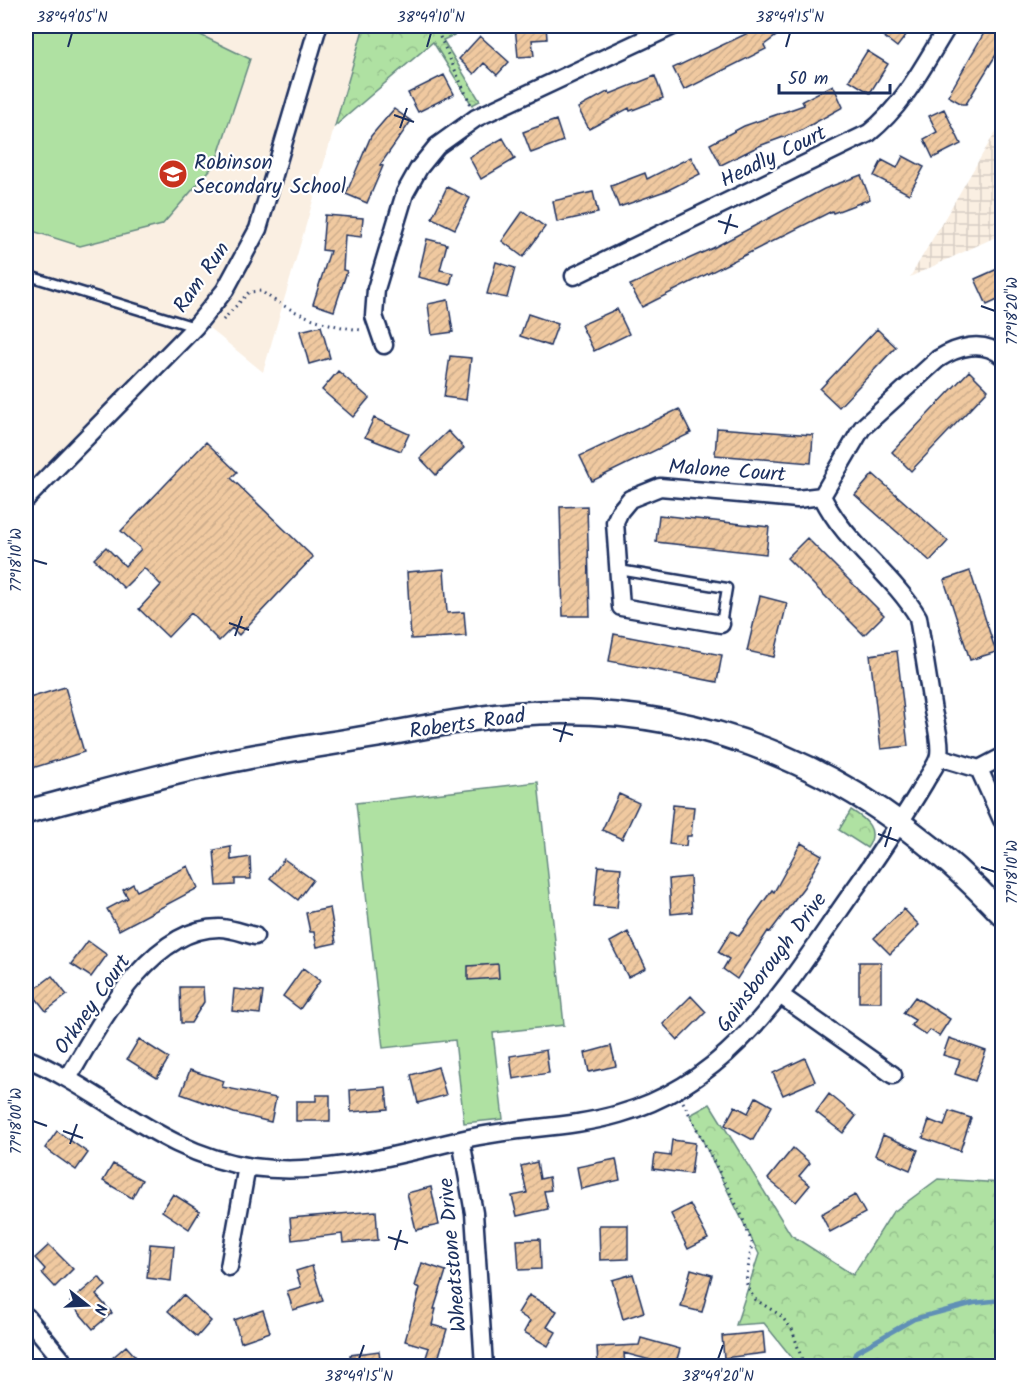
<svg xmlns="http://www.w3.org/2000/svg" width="1028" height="1392" font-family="Kalam,sans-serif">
	<defs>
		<pattern id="industrial-grid" width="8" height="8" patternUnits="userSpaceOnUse" patternTransform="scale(1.5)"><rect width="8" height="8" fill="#faefe2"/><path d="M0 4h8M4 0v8" fill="none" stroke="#d6cdc4"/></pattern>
		<pattern id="forest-crowns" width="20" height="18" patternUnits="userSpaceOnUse" patternTransform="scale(1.5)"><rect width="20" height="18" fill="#afe1a2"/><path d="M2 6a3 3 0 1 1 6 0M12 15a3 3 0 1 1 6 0" fill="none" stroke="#96c18e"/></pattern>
		<pattern id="building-hatch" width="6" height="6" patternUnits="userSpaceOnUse" patternTransform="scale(1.5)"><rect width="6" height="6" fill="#f0c9a0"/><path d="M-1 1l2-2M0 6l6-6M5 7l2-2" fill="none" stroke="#cdad8c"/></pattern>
	</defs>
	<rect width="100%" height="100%" fill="#fff"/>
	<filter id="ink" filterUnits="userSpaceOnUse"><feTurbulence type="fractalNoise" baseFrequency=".0167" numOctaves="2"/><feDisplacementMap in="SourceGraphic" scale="12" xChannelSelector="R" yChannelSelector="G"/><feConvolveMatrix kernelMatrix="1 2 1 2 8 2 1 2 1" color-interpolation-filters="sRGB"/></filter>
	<g filter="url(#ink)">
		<path fill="#faefe2" d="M26,26H364L263,372L203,323L26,506Z"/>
		<path fill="url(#industrial-grid)" d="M1002,121V234L910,277L916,267Z"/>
		<path fill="url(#forest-crowns)" stroke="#658880" stroke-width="1.5" d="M364,26H474L443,40L480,101L472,105L433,42L335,126Z
			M851,810C866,819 880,830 867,848L839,830Z
			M710,1104L791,1235L853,1275L892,1213L938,1179L1002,1183V1366H796L797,1364L764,1323L736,1325L759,1254L690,1115Z"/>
		<path fill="#afe1a2" stroke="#658880" stroke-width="1.5" d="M26,26H182L250,59L215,164L162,225L80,246L26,229Z
			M538,782L564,1025L493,1033L503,1119L464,1123L455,1040L383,1048L356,803Z"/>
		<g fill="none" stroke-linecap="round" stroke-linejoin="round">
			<path stroke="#6190b6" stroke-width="4.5" d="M850,1366L856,1352L914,1319L974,1303L1002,1300"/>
		</g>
		<path fill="url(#building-hatch)" stroke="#1b2f5e" stroke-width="1.5" d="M515,26H546L547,39L532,40L534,56L518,57Z
			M763,26H790L764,45L766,49L684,90L673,68Z
			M885,26H913L897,47L879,33Z
			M988,26H1002V45L966,104H962L948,96Z
			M480,36L509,62L497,75L484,63L474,74L459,59Z
			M867,51L888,64L870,93L849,80Z
			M444,75L454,94L418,112L408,93Z
			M655,76L663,98L630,111L629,108L589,129L578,108L609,91L610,94Z
			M833,85L843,107L800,131L759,146L721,165L710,144L744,126L804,105L802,101Z
			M394,109L411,121L380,165L383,166L367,203L346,194L371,136Z
			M944,109L961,144L933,158L924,139L937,132L929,116Z
			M556,120L563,141L531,153L523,132Z
			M503,138L515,159L481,179L469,157Z
			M903,156L924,167L909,194L874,176L882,160L897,168Z
			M691,157L700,174L668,190L619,207L611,186L645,173L647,179Z
			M861,175L870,199L833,213L832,211L642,307L630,285L713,248L824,189Z
			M447,187L470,198L455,229L432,218Z
			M593,192L598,213L557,222L553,201Z
			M523,211L545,227L523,257L502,241Z
			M325,215L363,218L361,237L345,235L343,270L347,271L334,311L313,304L330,251L322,250Z
			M427,239L447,244L440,270L453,273L450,285L418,277Z
			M496,262L515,268L507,298L487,294Z
			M1002,267V298L987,305L975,279Z
			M448,300L453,332L432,335L428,304Z
			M617,309L629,334L594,351L581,325Z
			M528,314L558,324L550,346L520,336Z
			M321,326L330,358L309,364L300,331Z
			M877,329L896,347L839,407L820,389Z
			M450,356L471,358L466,400L444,397Z
			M338,371L369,398L353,417L322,390Z
			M969,371L988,390L911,471L892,452Z
			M679,409L691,433L592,481L580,456Z
			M374,418L409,434L401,451L365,437Z
			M717,428L813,435L811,463L715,455Z
			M448,431L464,448L436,475L420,458Z
			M206,442L237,472L231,478L313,557L239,635L232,628L219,641L191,613L168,637L139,609L161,585L144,568L124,588L94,559L106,547L125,566L141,549L121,531Z
			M873,474L948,541L930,561L855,495Z
			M587,506L590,616H563L560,507Z
			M659,515L769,527L766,554L656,542Z
			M807,538L884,615L864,635L787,558Z
			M444,569L447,613L464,612L466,636L411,639L407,572Z
			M970,571L996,652L970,660L944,580Z
			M760,596L787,603L774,657L747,651Z
			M614,634L722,655L717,682L609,661Z
			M897,651L908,746L881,749L870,655Z
			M65,687L84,752L26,770V699Z
			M619,794L639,803L622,839L602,830Z
			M673,805L694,807L691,836H687L686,846L669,844Z
			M801,843L822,855L804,887L770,932L768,931L737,979L723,969L729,959L718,952L731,931L739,936L772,890L774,892Z
			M231,847V860L250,857L251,879H235V885L217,886L214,850Z
			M284,859L313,880L298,900L270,878Z
			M188,866L198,888L119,930L107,909L128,898L123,890L133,884L137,891Z
			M598,866L621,868L617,908L594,906Z
			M690,877L692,912L671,914L669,879Z
			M330,908L336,943L317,947L314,932H310L306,913Z
			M904,909L919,925L890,954L874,938Z
			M628,932L646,968L628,977L610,942Z
			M88,941L107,955L91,977L71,964Z
			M859,962H881V1002H859Z
			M498,964L499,978L468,980V966Z
			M303,968L320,981L300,1009L283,996Z
			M52,976L67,995L46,1011L31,992Z
			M180,987H203L204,1002L191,1023H181Z
			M234,989L263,992L260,1014L232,1011Z
			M691,996L706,1012L678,1040L663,1024Z
			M915,997L950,1019L939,1036L930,1030L926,1035L911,1025L915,1020L903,1013Z
			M949,1038L986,1051L975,1081L955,1074L960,1060L943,1055Z
			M139,1039L169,1058L157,1078L127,1059Z
			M611,1046L616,1066L589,1072L585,1053Z
			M546,1050L549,1073L513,1079L510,1056Z
			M805,1058L815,1081L783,1095L773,1073Z
			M438,1067L446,1095L418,1103L411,1075Z
			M190,1070L224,1081L222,1087L276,1098L271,1122L234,1113L181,1094Z
			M386,1087L388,1109L351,1112L350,1090Z
			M829,1094L856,1116L843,1133L816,1112Z
			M316,1095H330V1121H296V1101H316Z
			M756,1097L772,1106L753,1140L725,1125L735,1106L748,1113Z
			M949,1111L971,1118L960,1151L923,1138L929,1120L944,1126Z
			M57,1131L88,1153L76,1170L45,1148Z
			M883,1135L918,1150L910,1170L875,1155Z
			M672,1140L695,1143L691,1174L653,1169L655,1154L670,1156Z
			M793,1148L810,1163L799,1176L810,1185L796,1202L768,1179Z
			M616,1159L620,1180L581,1189L577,1167Z
			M537,1162L540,1179L549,1177L551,1190L544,1191L548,1209L517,1216L512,1196L527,1193L521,1166Z
			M113,1164L142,1180L132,1198L103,1181Z
			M431,1187L439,1225L416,1230L407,1193Z
			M173,1194L200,1211L189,1229L162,1211Z
			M855,1195L865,1213L830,1232L821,1214Z
			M690,1204L708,1239L688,1249L671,1214Z
			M376,1211L378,1240L343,1243L342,1234L292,1240L290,1218Z
			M599,1225H628V1259L600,1260Z
			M540,1239L541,1269L519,1270L517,1240Z
			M150,1244L174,1246L171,1281L147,1278Z
			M49,1245L73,1269L55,1287L42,1273L45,1269L35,1258Z
			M422,1263L446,1271L434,1309H436L432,1325L447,1329L436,1366H423L429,1348L405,1341L420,1288L415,1286Z
			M312,1266L323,1301L293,1310L287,1291L301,1287L296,1271Z
			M691,1269L712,1275L702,1312L681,1307Z
			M633,1274L644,1312L623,1319L612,1280Z
			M99,1277L106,1286L96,1295L112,1313L93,1329L70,1302Z
			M183,1295L211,1321L197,1337L168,1311Z
			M529,1295L557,1311L547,1327L556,1332L548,1346L524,1332L530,1321L518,1313Z
			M263,1310L270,1332L241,1342L234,1320Z
			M763,1332L765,1353L724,1358L722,1336Z
			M641,1338L680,1349L675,1366H652L654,1361L624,1353L625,1366H598L597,1347L639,1345Z
			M126,1346L144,1366H117L111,1359Z
			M379,1351L381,1366H352L350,1355Z"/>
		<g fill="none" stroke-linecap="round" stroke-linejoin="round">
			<g stroke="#1b2f5e" stroke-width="13">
				<path id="lane" d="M26,275L195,327
					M619,570L727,588L721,624"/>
			</g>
			<g stroke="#1b2f5e" stroke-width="21">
				<path id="street" d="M574,276L869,133C905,104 924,64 948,26
					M384,345L374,316L376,289L405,193L419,168L437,146L476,118L673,26
					M26,499L195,327L225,290L258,229L318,26
					M721,624L621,607L615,522L620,511L630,499L660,487L797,499L822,496
					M939,757L979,769L1002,820
					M979,769L1002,757
					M780,995L893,1075
					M26,1058C104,1091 164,1155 252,1167C326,1177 398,1154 469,1138C519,1127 571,1128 619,1114C737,1081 792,976 859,883C882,850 904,817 925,782C929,774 938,764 939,755C941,741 936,725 933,711C928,680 923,649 918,617C892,573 844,543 822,496L862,428L938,359C957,347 983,339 1002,356
					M68,1078C99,1026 149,928 219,928C231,928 243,933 255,936
					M461,1140L474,1213L484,1366
					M229,1267L247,1166
					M26,1316L67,1366"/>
			</g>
			<g stroke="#1b2f5e" stroke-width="27">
				<path id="secondary" d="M26,812C98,793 171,772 245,758C286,750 328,744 369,737C417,729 466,718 515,714C708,699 872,775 1002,914"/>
			</g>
			<path stroke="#1b2f5e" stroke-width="3" stroke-dasharray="1.5 4.5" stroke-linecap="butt" d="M435,26L471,105
				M223,320L249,292L261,291C288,312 328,327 362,330
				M683,1102L741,1214L752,1243L746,1282L750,1292L756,1300L780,1315L792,1329L804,1366"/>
			<use href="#lane" stroke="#fff" stroke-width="8"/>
			<use href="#street" stroke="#fff" stroke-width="16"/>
			<use href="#secondary" stroke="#fff" stroke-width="22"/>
		</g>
	</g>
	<path fill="none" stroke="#1b2f5e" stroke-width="2" d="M68,47L72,33M427,47L431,33M786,47L790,33M394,115L414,122M400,128L407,108M718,221L738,227M725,234L731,214M981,306L995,311M33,560L47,564M229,623L249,630M235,636L242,616M553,729L573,735M560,742L566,722M878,834L898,841M885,847L891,827M981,867L995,872M33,1121L47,1126M63,1131L83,1138M70,1144L77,1124M388,1237L408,1243M395,1250L401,1230M359,1359L364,1345M718,1359L723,1345"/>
	<defs>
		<g id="school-disc" transform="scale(1.5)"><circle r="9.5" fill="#c8321e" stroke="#fff"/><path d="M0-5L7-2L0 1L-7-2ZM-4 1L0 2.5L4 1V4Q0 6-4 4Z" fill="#fff"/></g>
	</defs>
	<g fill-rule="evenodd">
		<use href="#school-disc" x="173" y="174"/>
	</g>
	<g text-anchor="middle" stroke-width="4.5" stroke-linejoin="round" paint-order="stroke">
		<g font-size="21" fill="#1b2f5e" stroke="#fff">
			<text transform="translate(773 156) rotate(-26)" y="7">Headly Court</text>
			<text transform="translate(201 277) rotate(-55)" y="7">Ram Run</text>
			<text transform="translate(727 470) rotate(4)" y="7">Malone Court</text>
			<text transform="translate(467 723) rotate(-8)" y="7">Roberts Road</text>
			<text transform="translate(771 962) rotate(-53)" y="7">Gainsborough Drive</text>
			<text transform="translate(92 1004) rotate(-55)" y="7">Orkney Court</text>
			<text transform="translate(452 1255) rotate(-95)" y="7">Wheatstone Drive</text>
		</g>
		<g font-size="21" fill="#1b2f5e" stroke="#fff" text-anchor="start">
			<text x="194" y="169">Robinson<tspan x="194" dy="24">Secondary School</tspan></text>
		</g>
	</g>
	<rect width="1028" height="1392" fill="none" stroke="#fff" stroke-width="66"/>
	<g transform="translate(87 1305) rotate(108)" stroke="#ffffff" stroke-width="4.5" paint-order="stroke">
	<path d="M0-4.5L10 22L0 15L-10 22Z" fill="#1b2f5e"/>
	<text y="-9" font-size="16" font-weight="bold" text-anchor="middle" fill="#1b2f5e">N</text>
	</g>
	<path d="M779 84v9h111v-9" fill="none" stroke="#1b2f5e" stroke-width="3"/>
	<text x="788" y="84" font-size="18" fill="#1b2f5e" stroke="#ffffff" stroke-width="4.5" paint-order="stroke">50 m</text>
	<rect x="33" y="33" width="962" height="1326" fill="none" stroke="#1b2f5e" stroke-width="2"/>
	<g font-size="15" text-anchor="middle" fill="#1b2f5e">
		<text x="72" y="22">38°49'05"N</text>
		<text x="431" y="22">38°49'10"N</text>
		<text x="790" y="22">38°49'15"N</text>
		<text transform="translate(1012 311) rotate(-90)" y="5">77°18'20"W</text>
		<text transform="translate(16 560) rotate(-90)" y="5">77°18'10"W</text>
		<text transform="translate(1012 872) rotate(-90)" y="5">77°18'10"W</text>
		<text transform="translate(16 1121) rotate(-90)" y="5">77°18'00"W</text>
		<text x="359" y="1381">38°49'15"N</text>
		<text x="718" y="1381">38°49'20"N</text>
	</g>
</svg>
